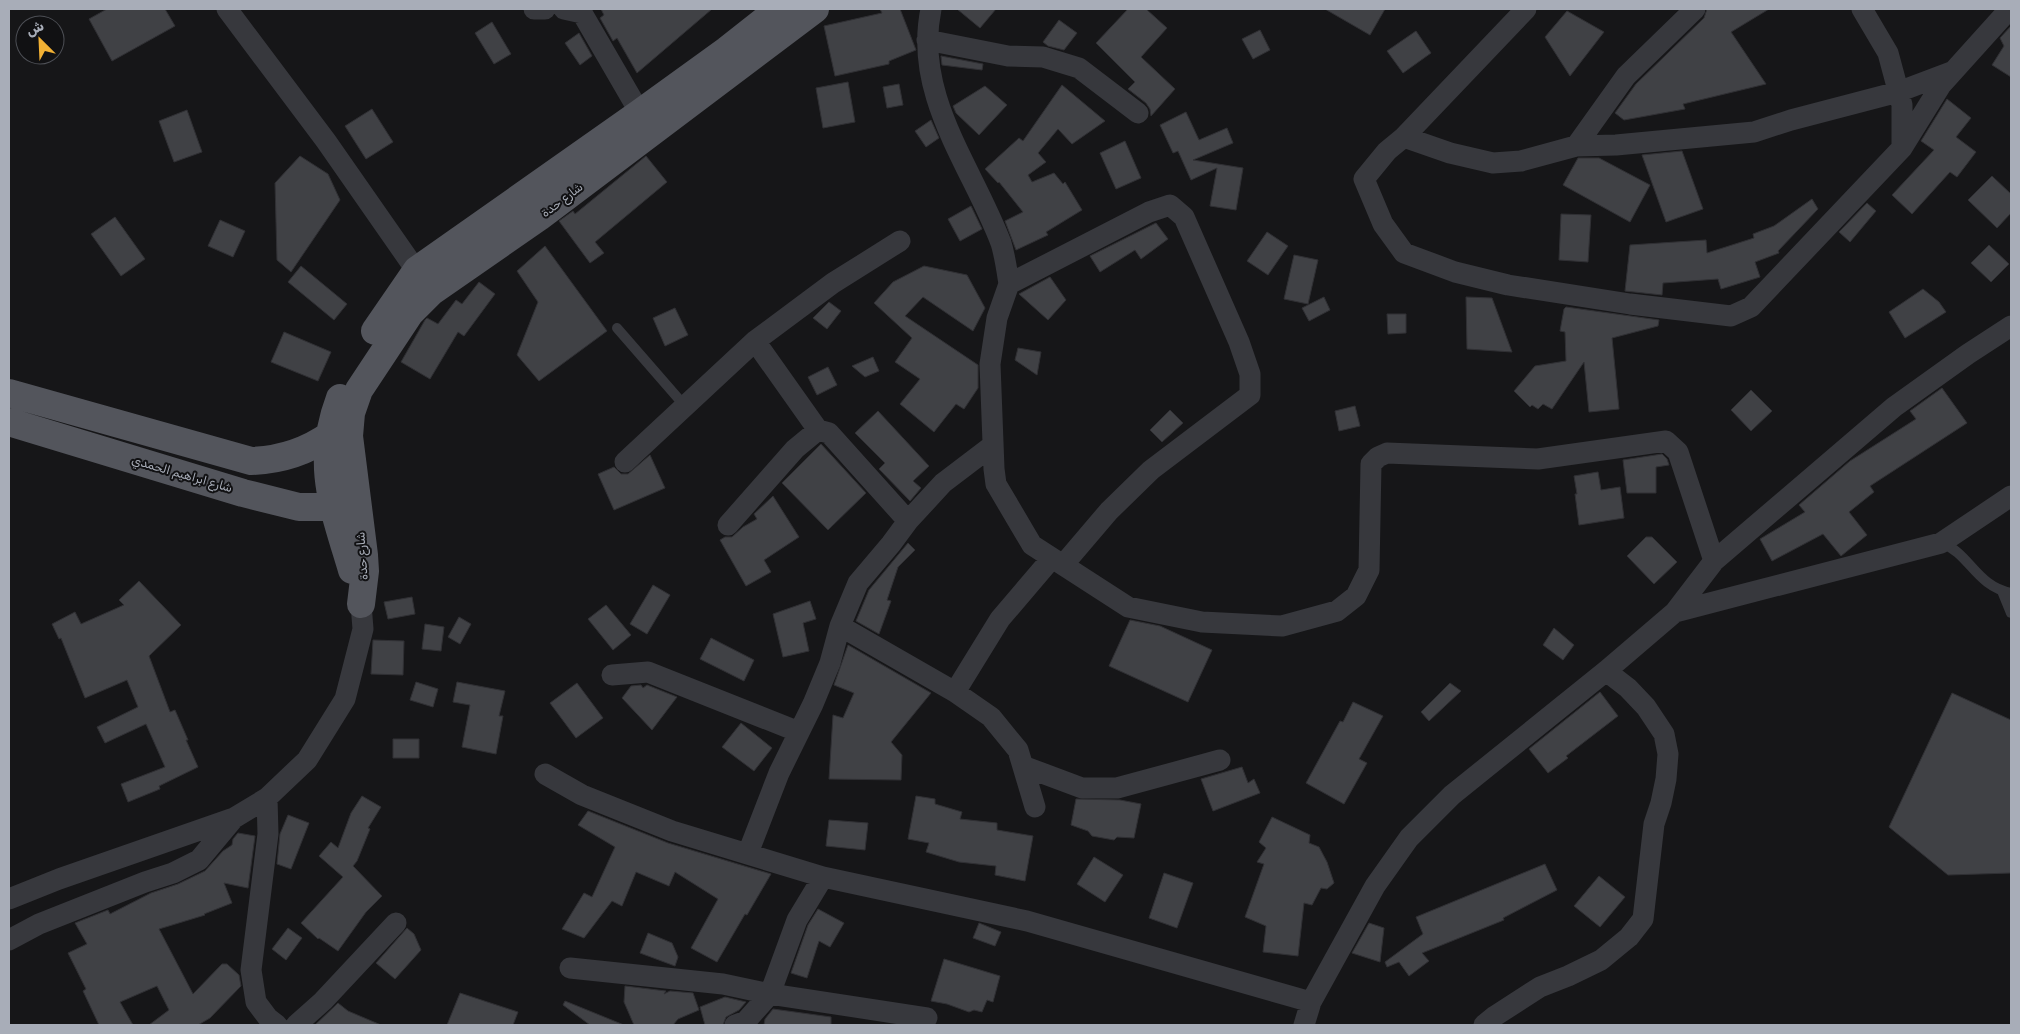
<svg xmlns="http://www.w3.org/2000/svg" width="2020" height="1034" font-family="Rubik,Cairo,sans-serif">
	<rect width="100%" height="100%" fill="#161618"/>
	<path fill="#404145" stroke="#303034" d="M107,9H165L175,26L112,61L89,19Z
		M601,9H712L637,73L617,38L613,41L600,18L604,15Z
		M880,9H900L916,50L889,61V64L835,76L824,26L882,13Z
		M957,9H996L980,28Z
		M1128,9H1146L1167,28L1141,57L1175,89L1151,116L1150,109L1146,103L1128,89L1135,82L1096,43Z
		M1325,9H1385L1370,35Z
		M1707,9H1769L1731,32L1766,84L1683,104L1685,109L1624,120L1615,113L1636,84L1704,18Z
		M1567,11L1604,32L1570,76L1545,37Z
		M1059,20L1077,33L1064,50L1048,46L1043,42Z
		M492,22L511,54L494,64L475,33Z
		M2011,26V77L1992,65L2004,46L2000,38Z
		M1260,30L1270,50L1253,59L1242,39Z
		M1416,31L1431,53L1403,73L1387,51Z
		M579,33L592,56L580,65L565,43Z
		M941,56L983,64L982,70L942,65Z
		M848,82L855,122L823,128L816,88Z
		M899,84L903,105L887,108L883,87Z
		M1062,85L1105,121L1072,144L1058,129L1038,153L1046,162L1028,175L1032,182L1054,173L1063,184L1065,182L1082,210L1046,232L1048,235L1016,250L1005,221L1023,212L999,182L998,183L985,169L1019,138L1023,141Z
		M985,86L1007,105L979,135L956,113L953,106Z
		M1947,99L1971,118L1956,137L1976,152L1957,177L1950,172L1912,214L1892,195L1934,150L1921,141Z
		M372,109L393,142L366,159L345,126Z
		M187,110L202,152L174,162L159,121Z
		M1186,112L1199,140L1227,128L1233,143L1193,160L1243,168L1236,210L1210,206L1217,168L1191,180L1178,151L1173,153L1160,125Z
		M931,120L939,138L926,147L915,131Z
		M1125,141L1141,178L1116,189L1100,153Z
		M1682,151L1703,209L1666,222L1642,155Z
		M300,156L328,174L340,200L291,272L277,260L275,183Z
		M646,156L667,182L595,242L604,253L590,263L559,221L573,211L575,214Z
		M1578,158H1599L1650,185L1630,222L1563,185Z
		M1992,176L2011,194V213L1997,228L1968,200Z
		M1812,199L1818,209L1778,251L1779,253L1755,262L1760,277L1721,289L1718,279L1663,283L1662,295L1625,291L1630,245L1706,240L1707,253L1754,238L1753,234L1774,226Z
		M1867,203L1876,211L1850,242L1839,232Z
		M971,206L982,229L960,241L948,219Z
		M1561,214L1591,215L1588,262L1559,260Z
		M115,217L145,259L121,276L91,234Z
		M220,220L245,231L233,257L208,246Z
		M1156,223L1168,239L1141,259L1135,250L1100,272L1090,256Z
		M1267,232L1288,246L1268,275L1247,261Z
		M1989,245L2009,264L1991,282L1971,263Z
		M545,246L607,331L539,381L517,355L538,302L517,271Z
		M1294,255L1318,260L1308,304L1284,299Z
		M301,266L347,304L334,320L288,282Z
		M924,266L967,275L985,308L973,331L923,297L905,316L978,365V388L964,409L956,404L934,432L900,404L920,379L895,362L912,338L874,303L893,282Z
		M1050,277L1066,300L1048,320L1019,294Z
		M479,282L495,294L464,336L458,332L430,379L401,362L425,320L427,318L438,324L456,300L462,304Z
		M1923,289L1939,302L1946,312L1905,338L1889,312Z
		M1324,297L1330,310L1309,321L1302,308Z
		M1466,297L1492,298L1512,352L1467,349Z
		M829,302L841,311L827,329L813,318Z
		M1566,307L1659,320L1658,326L1612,338L1619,409L1589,412L1584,362L1552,409L1543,404L1538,409L1532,405L1530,407L1514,391L1535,366L1566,361L1565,332L1560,331L1564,309Z
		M675,308L688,335L665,346L653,318Z
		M1387,314H1406V333L1388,334Z
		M284,332L331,352L318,381L271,362Z
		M1018,348L1041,352L1037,375L1015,360Z
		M873,357L879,371L865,377L852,366Z
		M828,367L837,385L817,395L808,377Z
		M1942,388L1967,423L1870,486L1874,492L1849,512L1867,535L1841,556L1823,534L1772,561L1760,539L1805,512L1799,505L1850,461L1916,419L1910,411Z
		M1751,390L1772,411L1751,431L1731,410Z
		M1355,406L1360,426L1339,431L1335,411Z
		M1170,410L1183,423L1162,442L1150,430Z
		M878,411L929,466L913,481L921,488L910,501L879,469L885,463L855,433Z
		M821,444L866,493L828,530L782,483Z
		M1662,454L1667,459L1669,465L1656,467V493H1627L1623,460Z
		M650,455L665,488L614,510L598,474L614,467L621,474H628Z
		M1598,472L1601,490L1620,487L1624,518L1579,525L1575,494H1577L1574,476Z
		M773,496L799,537L764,560L771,572L746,586L720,540L725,537H732L743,527L757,519L754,514Z
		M1646,537H1652L1677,562L1654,584L1627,556Z
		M908,543L915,550L898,567L887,600L891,601L879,634L856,621L869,590Z
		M139,581L181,625L149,656L170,712L175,710L188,740H186L198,767L159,786L160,789L128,802L121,784L165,767L146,724L105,743L97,727L138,707L127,680L85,698L61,638L59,639L52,624L75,612L81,624L124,605L119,600Z
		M653,585L670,595L647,634L630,624Z
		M412,597L415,614L388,619L384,602Z
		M810,601L816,619L803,623L809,651L783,657L773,614Z
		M606,605L631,635L613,650L588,619Z
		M459,617L471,624L460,644L448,637Z
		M1130,620L1160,626L1212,650L1188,702L1109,666Z
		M425,624L444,627L441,651L422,649Z
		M1554,628L1574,645L1563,660L1543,645Z
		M711,638L754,660L744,681L700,659Z
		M373,640L404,641L403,675L371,674Z
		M848,645L931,693L891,742L902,755L901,780L829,779L833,715L843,718L854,693L834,685Z
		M416,682L438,689L433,707L410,700Z
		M457,682L505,691L499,716H503L496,754L462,747L470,705L453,702Z
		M577,683L603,718L576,738L550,703Z
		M1450,683L1461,691L1429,721L1421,712Z
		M641,685L643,688L647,685L677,697L652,730L622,698L631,686Z
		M1600,692L1618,716L1566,756L1568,758L1548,773L1529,749Z
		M1952,693L2011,720V873L1948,875L1889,827Z
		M1353,702L1383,716L1359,759L1367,763L1344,804L1306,783L1340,721L1343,722Z
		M741,723L772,748L754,771L722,747Z
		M393,739H419V758H393Z
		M1242,767L1248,783L1254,779L1260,793L1213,811L1201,779Z
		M362,796L381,807L368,828L370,829L357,861L353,866L382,896L366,912L338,951L319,938L318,939L301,923L343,877L319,856L331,842L338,848L351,813Z
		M916,796L935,799V804L962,812L960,819L997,823V830L1033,836L1025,881L995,875L996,866L959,862L926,852L929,843L908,839Z
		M1076,799L1120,800L1141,804L1134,838L1117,837L1114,840L1092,836L1088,831L1071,825Z
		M588,811L668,843L771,874L747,915L745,914L717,962L691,948L718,899L675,872L669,886L636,872L622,906L612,901L584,938L562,929L584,893L592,897L615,847L578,825Z
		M288,815L309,823L291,869L277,864L280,834Z
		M1272,817L1310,835L1309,843L1319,847L1327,862L1334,883L1327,889L1321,888L1312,905L1304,903L1298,956L1263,952L1266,926L1245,917L1264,864L1257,862L1266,848L1259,842Z
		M829,820L868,823L865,850L826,846Z
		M238,833L255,836L248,888L224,883L232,903L204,914L205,915L159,929L193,994L222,964H227L239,975L241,986L210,1018L198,1025H149L169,1010L157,986L120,1002L133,1025H99L83,991L86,989L68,953L87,944L75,923L108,910L110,914L151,893L178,884L205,871L223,851L232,845L233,839Z
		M1094,857L1123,875L1105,902L1077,884Z
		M1545,864L1557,890L1503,918L1504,920L1422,953L1429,961L1409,976L1399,962L1387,967L1385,962L1423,934L1416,917Z
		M1164,873L1193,883L1177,928L1149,918Z
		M1599,876L1625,897L1600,927L1574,906Z
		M818,909L844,923L830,947L819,941L807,978L791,973L808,925Z
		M979,923L1001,932L995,946L973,938Z
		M1369,923L1384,928L1380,962L1352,953Z
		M288,928L302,938L286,960L272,949Z
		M407,928L414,934L421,950L395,979L376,963Z
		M648,933L672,943L678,957L675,966L640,953Z
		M944,959L1000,976L993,1002L987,1000L982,1012L974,1010L969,1012L947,1004L931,1001Z
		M625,986L666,991L664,994L670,991L693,993L699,1010L678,1019L673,1025H634L624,1002Z
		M460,993L518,1012L513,1025H447Z
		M725,997L746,1002L739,1010L726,1017L723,1025H705L700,1007Z
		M565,1001L624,1025H590L563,1005Z
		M338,1003L348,1011L381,1025H315Z
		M773,1009L831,1017V1025H764L765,1019Z"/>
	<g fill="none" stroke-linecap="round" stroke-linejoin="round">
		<path stroke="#37383d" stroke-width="10" d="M617,328L684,405
			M1942,543C1970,554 1976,586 2011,593
			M2002,591L2011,613"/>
		<path stroke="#37383d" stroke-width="21" d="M227,9L326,141L425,283
			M534,9H545
			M564,9L582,13L640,113
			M931,9C913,96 972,166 1001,243C1005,256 1007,271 1009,284
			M1862,9L1888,53L1902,105V148
			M927,40L1008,56L1043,57L1079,68L1138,113
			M1951,72L1898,92L1791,120L1754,132L1616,145L1576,146L1521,161L1493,163L1450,153L1404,137L1387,151L1364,179L1383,224L1404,253L1455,272L1508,285L1630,304L1731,316L1751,307L1902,148L1941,85L2005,14L2011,10
			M1404,137L1526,9
			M1576,146L1626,76L1695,9
			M755,341L818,430
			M625,462L755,341L833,283L900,241
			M908,521L943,483L993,445
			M728,525L795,449L818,430L829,433L908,521L891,544L858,583L840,626L955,692L1000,619L1052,558
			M1063,565L1109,511L1151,470L1250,395V374L1239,342L1184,217L1170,205L1149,212L1009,284L997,318L990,364L994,469L996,484L1032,545L1128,607L1202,622L1282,626L1337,611L1356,596L1369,570L1371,464L1378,457L1387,453L1538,459L1666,441L1678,452L1714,561
			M1675,612L1714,561L1894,407L1968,354L2011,326
			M612,675L648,672L799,732
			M955,692L991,717L1018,750L1035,807
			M1023,766L1082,788H1117L1220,760
			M545,774L582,795L672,831L823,877L1027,921L1311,1002
			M267,798L268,834L251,970L256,1002L268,1018L277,1025
			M748,853L779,773L813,704L830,663L840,626
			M9,899L59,879L234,818L267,798L307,760L345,699L363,629L361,604
			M9,940L39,924L145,882L173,873L199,860L234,818
			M570,968L723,984L770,994L797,920L823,877
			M296,1025L323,1001L396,923
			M735,1025L746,1021L770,994L927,1018
			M1304,1025L1311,1002L1375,886L1409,838L1452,795L1606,671L1675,612L1941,543L2011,496
			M1484,1025L1495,1016L1540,987L1568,976L1601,960L1629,937L1643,919L1654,824L1661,803L1666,779L1668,754L1664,734L1646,707L1628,688L1606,671"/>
		<path stroke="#53555c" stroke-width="28" d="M375,331L417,270L640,113L727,50L779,9
			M9,393L251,461C281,460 306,452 330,435
			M340,398C315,464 333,506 352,570
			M9,422L243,493L299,507H351
			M361,604L365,571L364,555L349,436L351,413L359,390L410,313L431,292L539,217L815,9"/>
	</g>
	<g text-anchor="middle" stroke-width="4" stroke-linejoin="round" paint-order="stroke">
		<g font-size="12" fill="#a8adb8" stroke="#111113">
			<text transform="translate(562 200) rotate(-37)" y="4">شارع حدة</text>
			<text transform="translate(182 474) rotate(16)" y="4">شارع ابراهيم الحمدي</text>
			<text transform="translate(362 556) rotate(-94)" y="4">شارع حدة</text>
		</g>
	</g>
	<rect width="2020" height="1034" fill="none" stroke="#a8adb8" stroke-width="20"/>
	<g transform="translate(40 40) rotate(336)"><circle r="24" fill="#111113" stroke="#4d4f55"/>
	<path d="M0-4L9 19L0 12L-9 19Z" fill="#f2b134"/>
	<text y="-8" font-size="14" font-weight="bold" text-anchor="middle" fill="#a8adb8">ش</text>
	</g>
</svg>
